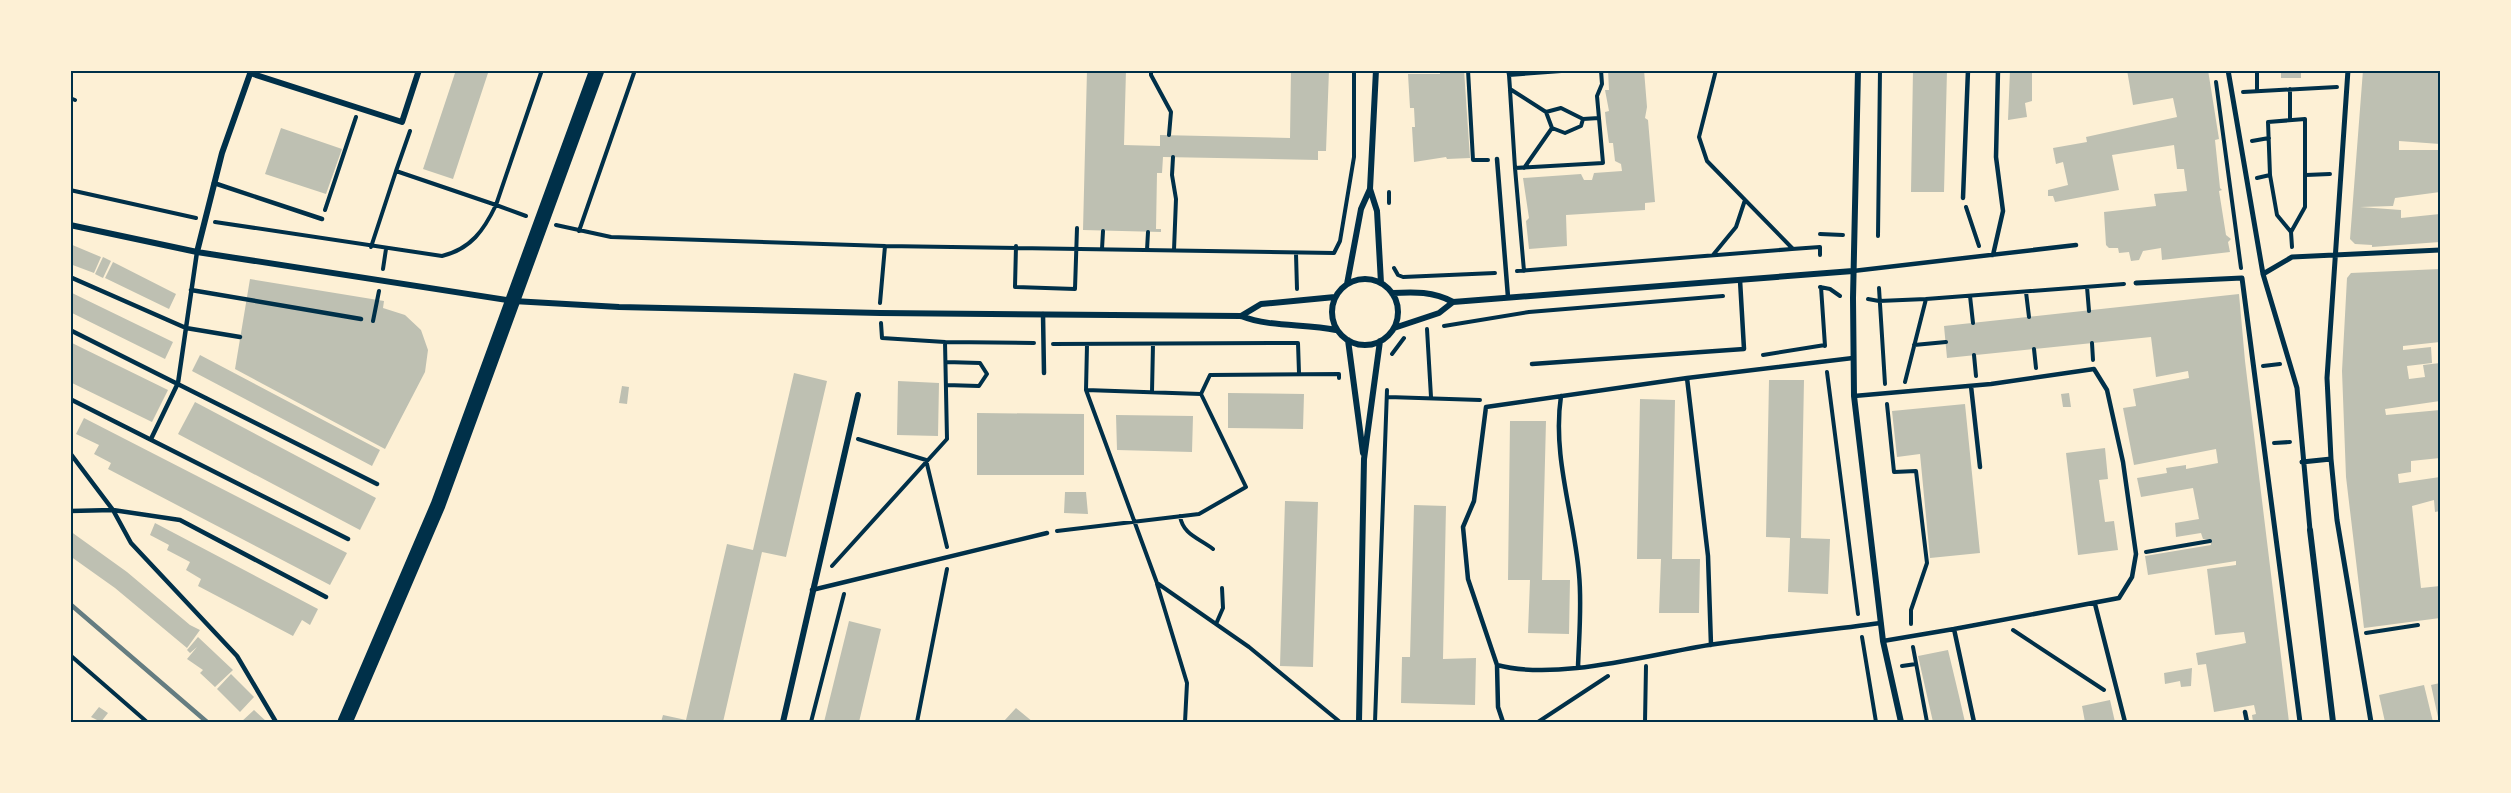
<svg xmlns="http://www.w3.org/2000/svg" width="2511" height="793" font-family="Spectral,serif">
	<rect width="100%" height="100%" fill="#fdf0d5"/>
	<path fill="#bec0b2" d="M456,70H489L453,179L423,169Z
		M1087,70H1126L1124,145L1160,146V135L1290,138L1291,70H1329L1326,151H1318V160L1163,157L1162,173H1157L1156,229H1161V232L1083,230Z
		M1450,70H1464L1470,158L1447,159L1446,157L1414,162L1412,127H1415L1414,108H1410L1408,74H1440V71Z
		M1608,70H1644L1647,107L1645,118L1648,120L1655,202L1645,203V210L1566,215L1567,246L1529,249L1526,221L1529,218L1523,178L1581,174L1584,180H1592L1594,173L1622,171L1621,164L1615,161L1613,143H1609L1606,122L1605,112L1609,111L1605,90H1609Z
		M1913,70H1947L1944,192H1911Z
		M2010,70H2032V101L2025,103L2027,117L2008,120Z
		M2127,70H2208L2219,139L2215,140L2220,188L2222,190L2219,191L2226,235L2231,239L2228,242L2230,252L2162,260L2161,248L2143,251L2139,260L2131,261L2129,252L2119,253L2118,248H2109L2106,245L2104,212L2156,206L2154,194L2187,191L2184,169H2177L2174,145L2112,155L2119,190L2055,202L2053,196H2048V190L2068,185L2063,162L2056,164L2053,148L2087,142L2086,137L2177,117L2173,98L2133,105Z
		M2281,70H2301V78H2281Z
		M2363,70H2440V144L2399,141V150H2440V192L2395,198L2393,206L2360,207L2401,210V218L2440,214V242L2372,247V245L2355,244L2350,239Z
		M281,128L342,149L326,194L265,174Z
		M70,244L101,257L94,273L70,264Z
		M103,257L111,261L103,278L95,274Z
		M113,262L176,294L169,309L105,278Z
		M2440,269V342L2403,346V350L2431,347L2432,363L2407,366L2409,379L2425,377L2423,365L2440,363V401L2385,409L2386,415L2440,410V458L2411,461V472L2398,474L2399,483L2440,477V511L2435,512L2434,500L2412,506L2421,588L2440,586V618L2364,628L2346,477L2342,371L2347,278L2351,273Z
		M250,279L384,301L383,308L405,315L421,330L428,350L425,372L385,449L235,369Z
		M70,292L173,342L165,359L70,312Z
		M2239,294L2245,361L2289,722H2253L2252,715L2256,714L2254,705L2214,712L2206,664L2198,665L2196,653L2246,643L2244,632L2215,635L2207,569L2236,565V561L2148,575L2145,556L2211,545L2210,539H2203L2201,533L2176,537L2175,523L2199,519L2193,488L2141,497L2137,478L2167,473L2166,468L2186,465V469L2218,463L2216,449L2134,465L2123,408L2136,406L2133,389L2189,378L2188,371L2156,377L2151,337L1947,358L1944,326Z
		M70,342L168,390L152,422L70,382Z
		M200,355L380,450L372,466L192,371Z
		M794,373L827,381L786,557L762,552L723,722H661L663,715L686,720L727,544L753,550Z
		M1769,380H1804L1801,538L1830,539L1828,594L1788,592L1790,538L1766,537Z
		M898,381L939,383L938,436L897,435Z
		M622,386L629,387L627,404L619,403Z
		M1228,393L1304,394L1303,429L1228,428Z
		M2069,393L2071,407H2063L2061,394Z
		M1640,399L1675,400L1672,559H1700L1699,613H1659L1661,559H1637Z
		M195,402L376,498L360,530L178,434Z
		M1965,404L1980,553L1930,558L1920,454L1897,457L1892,411Z
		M977,413L1084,414V475H977Z
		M1116,415L1193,416L1192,452L1117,450Z
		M84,418L347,553L330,585L108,469L111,463L94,454L99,445L76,434Z
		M1510,421H1546L1542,580H1570L1569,634L1528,633L1530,580H1508Z
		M2105,448L2108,479L2099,480L2105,522L2114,521L2118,550L2078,555L2066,453Z
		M1065,492H1086L1088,514L1064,513Z
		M1285,501L1318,502L1313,667L1280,666Z
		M1414,505L1446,506L1443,659L1476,658L1475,705L1401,703L1402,657H1410Z
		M155,523L318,609L310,625L302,620L293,636L198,586L201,579L186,570L190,562L167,550L169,545L150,535Z
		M70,531L127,572L190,625L200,630L187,648L115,588L70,556Z
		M849,621L881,629L859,722H824Z
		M198,637L233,670L215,687L200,673L203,670L187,659L197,647L190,653L187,650Z
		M1948,650L1959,696L1965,722H1933L1918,656Z
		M2192,668L2191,686L2181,687L2180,681L2165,684L2164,673Z
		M231,674L254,697L240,712L217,689Z
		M2440,683V722H2439L2431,685Z
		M2424,685L2433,722H2385L2379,695Z
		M2110,700L2115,722H2085L2082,706Z
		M99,707L108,713L101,722L91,717Z
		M1016,708L1033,722H1006L1004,721Z
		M254,710L267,722H241Z"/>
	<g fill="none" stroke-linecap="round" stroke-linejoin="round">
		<path stroke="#003049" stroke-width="4" d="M1151,70V75L1171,112L1169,135
			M1468,70L1473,160H1488
			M1508,70L1509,75L1575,70
			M1716,70L1699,137L1707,161L1792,248
			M2257,70V91
			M1509,75L1510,89L1546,112L1561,108L1583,119L1599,118
			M2216,82L2241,268
			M1510,90L1515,168
			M2243,92L2337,87
			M70,98L75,100
			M1546,112L1552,128L1565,133L1581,126L1583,119
			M2305,119V207L2291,232L2277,215L2270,175L2268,122Z
			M2290,120V89
			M410,131L396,171L496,205L542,70
			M2252,141L2269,138
			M1173,157L1172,175L1176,199L1174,250
			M1524,168L1552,128
			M2306,175L2330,174
			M2257,178L2270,175
			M70,190L196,218
			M1389,192V203
			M1966,207L1979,246
			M325,210L356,117
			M215,222L442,256C471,249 484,230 496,205L526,216
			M556,225L611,237L885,246L1334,253L1340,241L1354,157V70
			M579,231L635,70
			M2291,232L2292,247
			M1820,234L1843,235
			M1878,236L1880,70
			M1016,246L1015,287L1075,289L1077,228
			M371,247L396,171
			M1102,249L1103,231
			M1147,250L1148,232
			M1296,254L1297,289
			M1713,255L1736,227L1745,200
			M1394,268L1398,275L1403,277L1495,273
			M383,269L386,249
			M1517,271L1792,249L1820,247V255
			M1524,271L1515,168L1603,163L1597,96L1602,84L1601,70
			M1820,287L1830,289L1840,296
			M1821,287L1825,346
			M2087,287L2089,311
			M1879,288L1885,384
			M2026,292L2029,317
			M1970,296L1973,323
			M1868,299L1879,301L1926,299L2124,284
			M880,303L885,246
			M373,321L379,291
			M1444,326L1529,312L1723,296
			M1427,329L1431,397
			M945,342L1034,343
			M2092,343L2093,360
			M1053,344L1298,343L1299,373
			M1087,345L1086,390L1157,583L1249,647L1340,722
			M1914,345L1946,342
			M2034,349L2036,368
			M1392,354L1404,338
			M1763,355L1825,345
			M1974,355L1976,376
			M946,362L980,363L987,374L979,386L946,385
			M2263,366L2280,364
			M1827,372L1858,614
			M1905,382L1926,299
			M1086,390L1201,394L1210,375L1339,374V378
			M1152,392L1153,344
			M1388,397L1480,400
			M1887,404L1894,472L1916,471L1927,563L1911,610V624
			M858,439L926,460L947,547
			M2274,443L2290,442
			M1180,516C1183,535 1199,538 1213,549
			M1057,531L1199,514L1246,487L1201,394
			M2146,552L2210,541
			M832,566L947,439L945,342L882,338L881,323
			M1157,584L1187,683L1185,722
			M1216,624L1223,608L1222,588
			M2013,630L2104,690
			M2366,633L2418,625
			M1862,637L1876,722
			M1913,647L1927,722
			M70,655L147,722
			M1902,666L1916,664
			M811,722L844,594
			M917,722L947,569
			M1375,722L1387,390
			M1538,722L1608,676
			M1645,722L1646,666"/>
		<path stroke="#003049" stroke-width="4.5" d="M1497,159L1508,297
			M214,183L322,219
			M1963,198L1968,70
			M1993,255L2003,211L1996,157L1998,70
			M1853,271L2076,245
			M70,277L186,328L240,337
			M191,290L361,319
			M1043,314L1044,373
			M70,330L377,484
			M1853,358L1687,378L1486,407L1474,501L1463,527L1468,579L1497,665C1557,681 1647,655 1709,645C1766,636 1823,631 1881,623
			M1532,364L1744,349L1740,280
			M1687,378L1708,556L1711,645
			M1971,386L1980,467
			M1561,396C1552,456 1574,515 1579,574C1582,605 1579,636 1578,667
			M1854,396L1991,384L2094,369L2107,390L2123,462L2136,554L2132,577L2119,598L1954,629
			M70,399L348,539
			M151,439L178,383L197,252
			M70,453L113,510L131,543L237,656L276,722
			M70,511L113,510L180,520L326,597
			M812,590L1047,533
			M2095,604L2125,722
			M1883,641L1954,629L1974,722
			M1497,665L1498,707L1503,722
			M2245,712L2247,722"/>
		<path stroke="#003049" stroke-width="5" d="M2228,70L2263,274L2297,388L2310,530
			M2263,274L2292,257L2440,250
			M2136,283L2242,278L2300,722
			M2331,459L2337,520L2371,722
			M2302,462L2331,459L2327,378L2348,70"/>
		<path stroke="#003049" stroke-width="6" d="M1376,70L1370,189L1377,211L1381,283
			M1858,70L1853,298L1854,396L1883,641L1901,722
			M250,73L402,122L419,70
			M70,225L197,252L513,301L619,307L880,313L1241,316C1272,328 1305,323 1336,330
			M197,252L222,153L251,71
			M1332 312a33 33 0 1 1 66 0a33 33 0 1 1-66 0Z
			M1347,284L1361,209L1370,189
			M1392,293C1414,292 1433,291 1453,302L1853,271
			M1241,316L1261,304L1335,297
			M1394,328L1439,313L1453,302
			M1348,340L1363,453
			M2310,530L2333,722
			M783,722L858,395
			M1359,722L1364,459L1380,341"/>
		<path stroke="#003049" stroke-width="15" d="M345,722L438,505L597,70"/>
		<path stroke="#657d81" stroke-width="4.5" d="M70,604L207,722"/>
	</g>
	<rect width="2511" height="793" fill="none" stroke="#fdf0d5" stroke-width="144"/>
	<rect x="72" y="72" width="2367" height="649" fill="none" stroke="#003049" stroke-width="2"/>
</svg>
